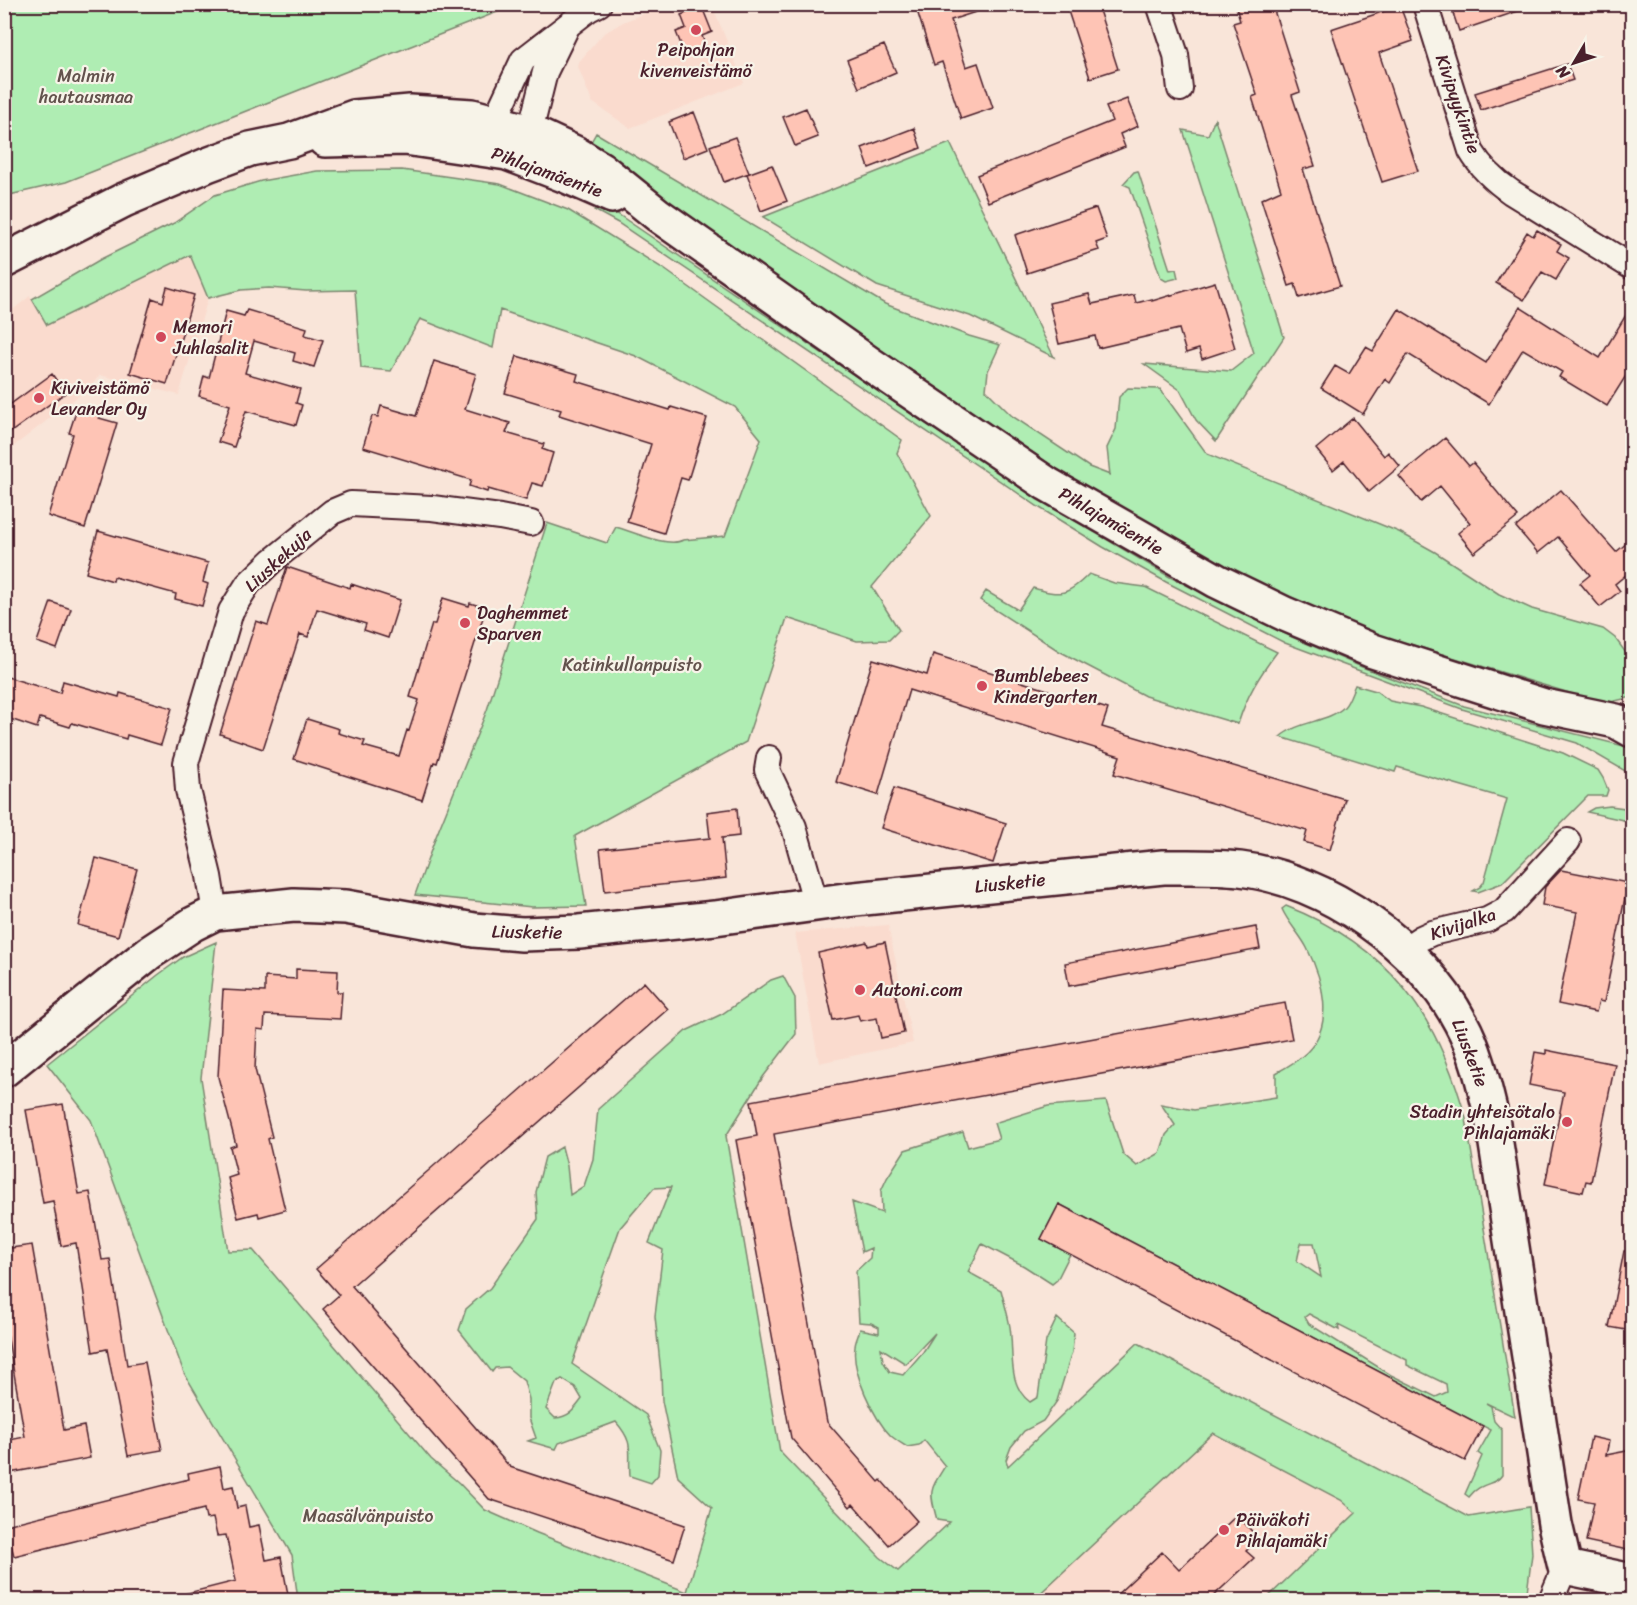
<svg xmlns="http://www.w3.org/2000/svg" width="1637" height="1605" font-family="Sriracha,sans-serif">
	<rect width="100%" height="100%" fill="#f9e5d9"/>
	<filter id="ink" filterUnits="userSpaceOnUse"><feTurbulence type="fractalNoise" baseFrequency=".0167" numOctaves="2"/><feDisplacementMap in="SourceGraphic" scale="12" xChannelSelector="R" yChannelSelector="G"/><feConvolveMatrix kernelMatrix="1 2 1 2 8 2 1 2 1" color-interpolation-filters="sRGB"/></filter>
	<g filter="url(#ink)">
		<path fill="#fadbce" d="M666,5H712L744,83L630,128L592,102L577,64L603,34L623,22Z
			M190,255L208,298L179,395L100,375L90,387L5,453V316L30,296L47,325Z
			M888,925L913,1043L819,1063L795,933Z
			M1213,1433L1341,1500L1357,1513L1265,1600H1033Z"/>
		<path fill="#afedb3" stroke="#7c866f" stroke-width="1.5" fill-rule="evenodd" d="M4,5L5,4L515,5L66,182L5,196Z
			M1215,119L1284,337L1216,441L1196,420L1180,390L1144,364L1231,371L1254,353L1183,130L1208,135Z
			M596,133L885,304L969,336L1000,345L988,371L986,390L1012,416L1089,467L1110,475L1107,448L1116,429L1119,397L1128,388L1160,389L1207,454L1399,532L1435,552L1499,594L1532,609L1603,629L1615,638L1632,661V697L1611,702L1586,698L1370,632L1300,602L1193,550L1124,511L1057,469L586,151Z
			M950,143L1054,357L970,316L877,286L763,217Z
			M402,170L500,184L568,210L664,269L902,440L897,453L931,516L872,587L899,630L889,640L857,641L787,618L746,742L575,836L586,906L532,907L415,895L435,839L487,710L547,523L607,543L616,527C633,532 669,548 683,540L725,536L761,439L735,407L636,356L500,310L493,348L420,319L391,371L361,368L355,290L306,291L269,288L241,290L208,298L190,255L47,325L32,299L101,259L174,223L215,195L261,181L317,171Z
			M1138,171L1170,270L1176,269L1178,278L1166,281L1161,278L1130,187L1123,184L1134,172Z
			M600,202L914,416L1044,502L1170,577L1292,637L1362,667L1464,706L1632,748V775L1577,743L1462,709L1285,643L1166,582L1103,547L1040,508L618,223L594,210Z
			M1089,574L1114,583L1145,587L1277,652C1259,676 1247,695 1238,724L1145,696L1059,651L980,600L986,591L1018,610L1033,588C1061,596 1067,596 1089,574Z
			M1355,685L1376,691L1390,701L1421,707L1563,753L1598,770L1603,778L1608,790L1606,796H1588L1502,883L1478,892L1473,891L1480,887L1484,882L1507,799L1397,767L1395,772L1280,737C1298,721 1329,722 1344,707C1349,702 1352,691 1355,685Z
			M1610,806L1632,809V822L1587,812L1594,808Z
			M1286,906C1389,946 1438,1015 1466,1119L1515,1417L1486,1403L1491,1406L1494,1421L1502,1430V1475C1495,1486 1481,1481 1469,1497L1465,1494L1482,1456L1478,1453L1491,1430L1059,1204L1041,1239L1070,1254L1057,1280L1052,1284L1024,1266L982,1244L968,1272L1001,1290C1004,1302 1008,1315 1010,1327C1014,1353 1007,1385 1030,1402L1038,1397L1046,1341L1057,1318L1074,1333L1072,1352L1057,1401L1043,1421L1024,1431L1011,1447L1006,1460L1008,1466L1138,1343L1469,1517L1529,1507L1532,1554L1526,1600H1265L1356,1513L1341,1500L1213,1433L1033,1600H298L292,1555L184,1373L91,1120L47,1064L158,975L183,957L216,942L201,1078L228,1251L253,1250L431,1459L459,1483L485,1510L537,1533L687,1592L712,1508L678,1477L662,1401L661,1373L655,1316L663,1250L649,1243L671,1187L654,1188L620,1228L572,1364L646,1415L660,1450L658,1475L651,1483L630,1476C628,1450 635,1444 616,1422L559,1443L556,1449L528,1441L536,1438L529,1418V1399L524,1381L507,1367L495,1368L492,1372L459,1330L466,1309L490,1288L538,1219L536,1192L545,1157L562,1147L567,1166L570,1195L584,1186L593,1159L598,1109L686,1031L722,1014L771,980L783,976L795,998L796,1034L763,1077L726,1136L780,1452L880,1557L898,1571L950,1522L937,1520C929,1490 929,1492 945,1466L924,1440L919,1445L907,1447C902,1444 896,1440 891,1436C874,1419 851,1371 855,1347C855,1341 859,1335 860,1329L879,1333V1327L871,1323L859,1322L856,1271L870,1258L871,1248L862,1252L852,1202L882,1213L881,1191L887,1178L905,1150L963,1132L968,1147L999,1139L994,1123L1048,1106L1106,1101L1123,1154L1137,1166L1160,1153L1166,1135L1175,1125L1161,1104L1194,1110L1276,1097V1073C1287,1067 1298,1061 1307,1052C1335,1024 1323,980 1307,948C1300,934 1288,923 1282,909ZM1301,1243H1314L1321,1277L1297,1261ZM1309,1314L1339,1330L1338,1325L1407,1360V1365L1446,1384L1447,1392L1436,1397L1391,1375L1309,1324L1305,1317ZM935,1333L923,1352L903,1375L890,1372L883,1361L881,1348L906,1364ZM562,1379L575,1387L582,1399C574,1410 569,1417 555,1418L546,1409L556,1383Z"/>
		<path fill="#fec4b5" stroke="#4a1f2b" stroke-width="1.5" d="M915,4H987L988,8L951,20L966,67L978,63L993,108L961,119L942,62L934,65Z
			M1089,4H1097L1118,69L1090,78L1068,11Z
			M1235,4H1272L1300,92L1292,95L1315,166L1303,169L1340,286L1299,298L1295,284L1289,286L1261,199L1281,190L1252,97L1257,95L1233,23L1240,21Z
			M1450,4H1526L1527,8L1459,31Z
			M1400,6L1413,41L1379,53L1418,171L1382,182L1331,29Z
			M702,7L712,32L702,36L707,49L686,57L676,32L686,28L681,15Z
			M884,45L896,72L859,88L847,60Z
			M1567,64L1573,80L1481,110L1475,93Z
			M1127,99L1138,126L1120,134L1125,147L988,202L977,175L1112,121L1106,107Z
			M806,108L818,137L795,146L783,117Z
			M694,112L708,148L683,158L669,122Z
			M914,128L921,148L869,168L862,148Z
			M735,137L749,173L724,182L710,146Z
			M772,165L787,201L761,211L747,174Z
			M1096,208L1107,239L1096,243L1099,250L1027,273L1015,235Z
			M1537,230L1561,244L1557,251L1569,258L1556,280L1542,272L1524,300L1496,283L1527,232L1533,236Z
			M1215,282L1235,348L1202,359L1199,349L1186,353L1179,329L1098,348L1095,336L1059,344L1049,303L1089,294L1092,304L1134,295L1136,303L1152,299V301Z
			M167,287L194,295L167,384L130,373L152,298L163,302Z
			M1632,305V377L1627,374L1607,406L1559,377L1562,372L1523,349L1489,404L1408,354L1390,383L1385,379L1363,414L1321,388L1335,366L1349,374L1366,347L1373,351L1399,309L1486,363L1520,307L1600,358Z
			M247,310L307,328L305,335L323,340L314,367L293,361L295,353L254,341L245,373L300,389L296,403L302,405L296,425L246,411L234,447L218,442L230,405L199,396L204,376L209,378L226,311L244,316Z
			M517,356L578,374L576,381L670,410L671,407L707,418L688,480L681,478L664,533L627,522L651,444L559,415L561,410L505,393Z
			M434,361L476,374L465,409L510,423L506,433L544,444L542,449L553,453L543,486L532,483L526,500L488,489L487,492L469,486L471,480L363,447L372,416L378,417L381,406L416,416Z
			M52,374L65,393L4,437V409Z
			M78,406L100,413L99,418L117,423L85,528L48,516L73,434L69,433Z
			M1353,418L1384,456L1388,452L1400,466L1369,492L1344,461L1333,470L1316,449Z
			M1445,438L1469,466L1473,463L1518,517L1474,553L1458,533L1470,523L1440,486L1421,502L1399,476Z
			M1561,490L1616,552L1632,539V570L1615,584L1620,591L1600,607L1580,583L1590,575L1558,537L1538,553L1516,527Z
			M98,531L208,563L203,582L208,584L202,606L175,599L176,594L114,577L113,581L86,573Z
			M287,567L350,588L351,584L400,600L388,638L364,630L366,624L317,609L308,637L300,634L263,749L220,734L256,621L268,625Z
			M443,598L469,606L470,603L486,608L437,763L434,762L422,800L294,759L307,719L339,729L338,733L365,741L363,746L399,756L407,730L409,731L419,700L410,697L432,624H435Z
			M51,602L71,609L57,649L37,642Z
			M933,654L1108,709L1102,727L1345,799L1330,850L1304,842L1307,831L1114,774L1120,756L909,690L878,795L836,782L873,659L927,675Z
			M4,676L60,693L63,681L119,697L120,693L172,708L161,745L127,735L126,739L72,723L70,727L40,718L37,728L4,717Z
			M894,788L1006,823L993,863L881,828Z
			M737,808L739,836L722,838L726,878L605,891L600,849L710,838L707,812Z
			M96,858L137,869L118,936L78,925Z
			M1561,870L1628,883L1604,1002L1599,1001L1596,1012L1558,1004L1577,912L1542,905L1545,887Z
			M1256,927L1260,949L1069,986L1065,963Z
			M867,942L868,946L885,942L904,1033L881,1038L877,1018L860,1021L858,1015L833,1020L818,953Z
			M296,969L338,971L337,992H342L340,1019L265,1015L264,1030L257,1029L255,1069L272,1137L268,1139L285,1210L259,1217L258,1213L238,1218L228,1178L237,1175L230,1147L236,1145L218,1077L223,990L265,992V977L296,979Z
			M644,982L668,1009L352,1286L510,1467L685,1525L674,1560L489,1499L323,1309L339,1295L316,1269Z
			M1285,1003L1292,1039L774,1134L827,1422L879,1482L881,1480L917,1521L889,1545L853,1504L850,1507L791,1438L736,1140L757,1136L751,1101Z
			M1546,1050L1615,1064L1591,1182L1586,1181L1583,1192L1545,1184L1564,1092L1529,1085L1535,1052L1546,1054Z
			M63,1104L79,1194L90,1192L102,1260L110,1259L127,1365L145,1362L162,1450L128,1456L107,1349L93,1352L76,1243L61,1246L53,1201L43,1203L26,1110Z
			M1059,1204L1483,1426L1465,1461L1041,1239Z
			M32,1245L64,1430L84,1426L90,1458L4,1474V1441L25,1437L4,1316V1249Z
			M1624,1251H1632V1331L1609,1327Z
			M1591,1437L1609,1441L1606,1455L1632,1450V1551L1586,1541L1594,1502L1578,1499Z
			M220,1466L224,1488L233,1486L237,1508L245,1506L249,1527L259,1525L266,1560L281,1557L289,1600H185L184,1594L236,1581L226,1535L217,1536L213,1518L206,1519L204,1509L14,1556L6,1525L189,1479L188,1473Z
			M1237,1515L1259,1539L1246,1551L1254,1558L1209,1600H1111L1162,1552L1179,1570Z"/>
		<g fill="none" stroke-linecap="round" stroke-linejoin="round">
			<g stroke="#4a1f2b" stroke-width="28">
				<path id="street" d="M1159,4L1176,55L1180,89
					M1425,4L1471,151C1481,168 1495,181 1511,192L1632,267
					M500,137L494,122L523,60L589,9L599,4
					M519,142L530,132L545,72L567,27
					M769,758L767,770L794,827L816,904
					M215,913L209,876L188,790L186,763L231,611L248,584L273,560L332,512L351,504L432,508L500,517L531,523
					M1403,950L1421,938L1432,933L1487,920L1504,911L1568,841
					M1551,1600L1565,1567"/>
			</g>
			<g stroke="#4a1f2b" stroke-width="38">
				<path id="secondary" d="M4,1070L149,953L193,924L215,913L294,905L346,907L474,930L522,934L579,932L715,918L845,900L1163,867C1189,867 1215,866 1240,869C1326,879 1421,946 1461,1023C1477,1052 1484,1086 1492,1118L1555,1524L1565,1567L1632,1581"/>
			</g>
			<g stroke="#4a1f2b" stroke-width="38">
				<path id="primary" d="M325,140L405,138L507,153L564,175L612,196
					M4,261L124,200L207,165L250,149L289,141L354,117L410,112L472,116L494,122L530,132L575,153L601,169L658,215L870,364L1047,484L1217,581L1285,614L1373,651L1544,706L1616,721L1632,730"/>
			</g>
			<use href="#street" stroke="#f7f3e8" stroke-width="24"/>
			<use href="#secondary" stroke="#f7f3e8" stroke-width="33"/>
			<use href="#primary" stroke="#f7f3e8" stroke-width="33"/>
		</g>
	</g>
	<g fill="#d1495b" stroke="#f7f3e8" stroke-width="2">
		<circle cx="696" cy="30" r="6"/>
		<circle cx="161" cy="337" r="6"/>
		<circle cx="39" cy="398" r="6"/>
		<circle cx="465" cy="623" r="6"/>
		<circle cx="982" cy="686" r="6"/>
		<circle cx="860" cy="990" r="6"/>
		<circle cx="1567" cy="1122" r="6"/>
		<circle cx="1224" cy="1530" r="6"/>
	</g>
	<g text-anchor="middle" stroke-width="4.5" stroke-linejoin="round" paint-order="stroke">
		<g font-size="18" fill="#4a1f2b" stroke="#f7f3e8" text-anchor="start">
			<text x="696" y="56" text-anchor="middle">Peipohjan<tspan x="696" dy="21">kivenveistämö</tspan></text>
			<text x="173" y="333">Memori<tspan x="173" dy="21">Juhlasalit</tspan></text>
			<text x="51" y="394">Kiviveistämö<tspan x="51" dy="21">Levander Oy</tspan></text>
			<text x="477" y="619">Daghemmet<tspan x="477" dy="21">Sparven</tspan></text>
			<text x="994" y="682">Bumblebees<tspan x="994" dy="21">Kindergarten</tspan></text>
			<text x="872" y="996">Autoni.com</text>
			<text x="1555" y="1118" text-anchor="end">Stadin yhteisötalo<tspan x="1555" dy="21">Pihlajamäki</tspan></text>
			<text x="1236" y="1526">Päiväkoti<tspan x="1236" dy="21">Pihlajamäki</tspan></text>
		</g>
		<g font-size="18" fill="#63524d" stroke="#f7f3e8">
			<text x="86" y="82">Malmin<tspan x="86" dy="21">hautausmaa</tspan></text>
			<text x="632" y="671">Katinkullanpuisto</text>
			<text x="368" y="1522">Maasälvänpuisto</text>
		</g>
		<g font-size="18" fill="#4a1f2b" stroke="#f7f3e8">
			<text transform="translate(1458 104) rotate(71)" y="6">Kivipyykintie</text>
			<text transform="translate(547 172) rotate(20)" y="6">Pihlajamäentie</text>
			<text transform="translate(1111 521) rotate(30)" y="6">Pihlajamäentie</text>
			<text transform="translate(278 560) rotate(-43)" y="6">Liuskekuja</text>
			<text transform="translate(1010 883) rotate(-6)" y="6">Liusketie</text>
			<text transform="translate(1463 924) rotate(-18)" y="6">Kivijalka</text>
			<text transform="translate(527 932) rotate(1)" y="6">Liusketie</text>
			<text transform="translate(1470 1053) rotate(69)" y="6">Liusketie</text>
		</g>
	</g>
	<rect width="1637" height="1605" fill="none" stroke="#f7f3e8" stroke-width="24"/>
	<rect x="12" y="12" width="1613" height="1581" fill="none" stroke="#4a1f2b" stroke-width="2" filter="url(#ink)"/>
	<g transform="translate(1574 63) rotate(231)" stroke="#f7f3e8" stroke-width="4.5" paint-order="stroke">
	<path d="M0-4.5L10 22L0 15L-10 22Z" fill="#4a1f2b"/>
	<text y="-9" font-size="16" font-weight="bold" text-anchor="middle" fill="#4a1f2b">N</text>
	</g>
</svg>
